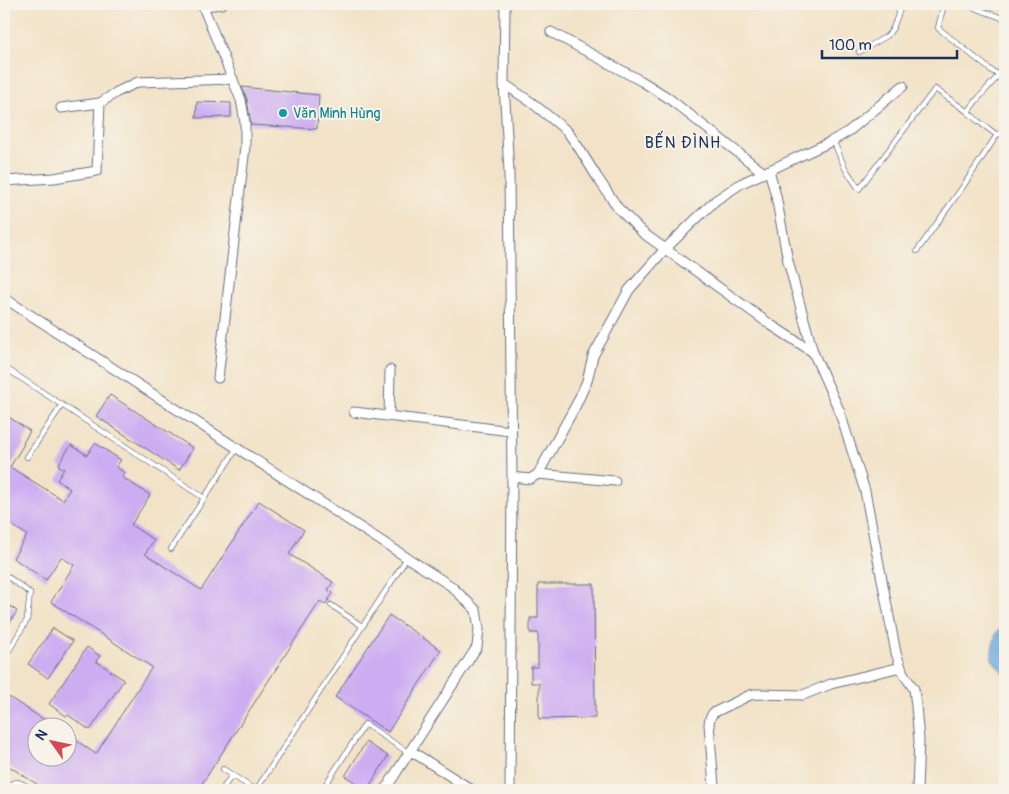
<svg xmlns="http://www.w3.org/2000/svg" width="1009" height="794" font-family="Pangolin,sans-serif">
	<rect width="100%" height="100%" fill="#f7f3e8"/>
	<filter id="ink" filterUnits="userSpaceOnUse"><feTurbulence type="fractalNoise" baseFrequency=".02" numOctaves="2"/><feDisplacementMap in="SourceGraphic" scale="10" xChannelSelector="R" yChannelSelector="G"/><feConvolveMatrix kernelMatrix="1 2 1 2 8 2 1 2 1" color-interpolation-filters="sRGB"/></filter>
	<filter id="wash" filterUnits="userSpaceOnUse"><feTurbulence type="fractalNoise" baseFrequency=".0096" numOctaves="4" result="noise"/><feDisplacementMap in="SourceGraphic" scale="20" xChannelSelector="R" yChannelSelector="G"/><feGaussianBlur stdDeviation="1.12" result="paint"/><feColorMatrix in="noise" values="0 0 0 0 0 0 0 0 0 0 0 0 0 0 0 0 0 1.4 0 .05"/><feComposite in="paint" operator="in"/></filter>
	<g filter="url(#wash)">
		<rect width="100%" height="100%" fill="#f2e3c8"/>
		<path fill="#71ace2" stroke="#466ea0" d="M1005,625V676L992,659V649L996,633Z"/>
		<g id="blocks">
			<path fill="#cdadf2" d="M242,87L319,95L317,129L251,125L247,99Z
				M197,102L231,103V117L196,118Z
				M110,395L193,448L179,470L96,416Z
				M4,414L30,431L23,443L24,444L10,467L63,500L70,489L57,480L64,469L58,465L71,445L87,455L95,443L121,460L116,467L125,473L122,477L150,495L131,525L154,540L145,554L201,590L259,501L304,530L289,554L333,582L328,590L333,593L325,605L320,601L198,790H46L4,763V694L54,726H38V756H68V735L96,754L152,667L51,602L74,565L61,557L46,580L13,558L27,535L4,520Z
				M538,584H594L595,718L539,719V683H531V667H538V633H530V618H538Z
				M4,602L17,611L4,632Z
				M389,615L441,650L388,732L335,697Z
				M53,628L73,641L48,678L28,664Z
				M87,647L100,656L96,661L124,680L90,730L68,715L66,716L49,704Z
				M366,742L388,756L367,790L345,776Z"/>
		</g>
	</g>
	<g filter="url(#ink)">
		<use href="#blocks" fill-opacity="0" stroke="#666e83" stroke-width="1"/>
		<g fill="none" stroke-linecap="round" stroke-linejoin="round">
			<g stroke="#666e83" stroke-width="6">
				<path id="service" d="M944,4L938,28L992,71L1005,78
					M964,4L1005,19
					M859,52L887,36L893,28L902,4
					M997,135L1005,131
					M833,140L845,168L859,189L935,89L968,112
					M917,251L962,188L997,135L978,121L968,112L976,101L999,75L1005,61
					M4,367L204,498
					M27,457L62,405
					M171,549L237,448
					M4,574L30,593L27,620L4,659
					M331,605L362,626
					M223,769L255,790
					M6,790C14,776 23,784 33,790
					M222,790L232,775
					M256,790L407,558
					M322,790L365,724L409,753"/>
			</g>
			<g stroke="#666e83" stroke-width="11">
				<path id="minor" d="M202,4L241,100L245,122V147L218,378
					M505,4L504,84L509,172L512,477L510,790
					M202,6L222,4
					M551,32L643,82L667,97L764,173
					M504,84L531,102L567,131L579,148L597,177L618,208L643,233L771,325L813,352L839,410L865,491L896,653L903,673L914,689L916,706L919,740L917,790
					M61,108L100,103L117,92L138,82L233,79
					M769,170L776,196L788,261L813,352
					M4,181L54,178L97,171L100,103
					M4,298L451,586L476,610L479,629L477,647L385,790
					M354,412L511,431
					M389,416L390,370
					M538,474L615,481
					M512,477L530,479L538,474L576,405L587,381L593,356L629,290L665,249L694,221L716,200L742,183L830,142L849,131L903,86
					M411,751L472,790
					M714,786L709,724L710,718L713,713L750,695L755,694L803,695L831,684L901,667"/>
			</g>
			<use href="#service" stroke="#fff" stroke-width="4.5"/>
			<use href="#minor" stroke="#fff" stroke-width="9"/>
		</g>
	</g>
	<circle fill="#0f9aa8" stroke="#f7f3e8" stroke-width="2" cx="283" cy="113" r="5"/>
	<g text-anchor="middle" stroke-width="4" stroke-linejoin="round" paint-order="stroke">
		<g font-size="14" fill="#0d838f" stroke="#f7f3e8" text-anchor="start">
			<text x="293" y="118">Văn Minh Hùng</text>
		</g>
		<g font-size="16" letter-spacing="1" fill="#1b2f5e" stroke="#f7f3e8">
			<text x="683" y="148">BẾN ĐÌNH</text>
		</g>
	</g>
	<rect width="1009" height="794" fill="none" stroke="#f7f3e8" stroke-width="20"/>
	<g transform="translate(52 742) rotate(303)"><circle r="24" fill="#f7f3e8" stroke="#9fa5b1"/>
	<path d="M0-4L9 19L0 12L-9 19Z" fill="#d1495b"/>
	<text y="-8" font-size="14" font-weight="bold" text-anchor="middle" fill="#1b2f5e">N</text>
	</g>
	<path d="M822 50v8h135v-8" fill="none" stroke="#1b2f5e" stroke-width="2.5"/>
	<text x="829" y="50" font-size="15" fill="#1b2f5e" stroke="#f7f3e8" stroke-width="4" paint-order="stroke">100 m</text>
</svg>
